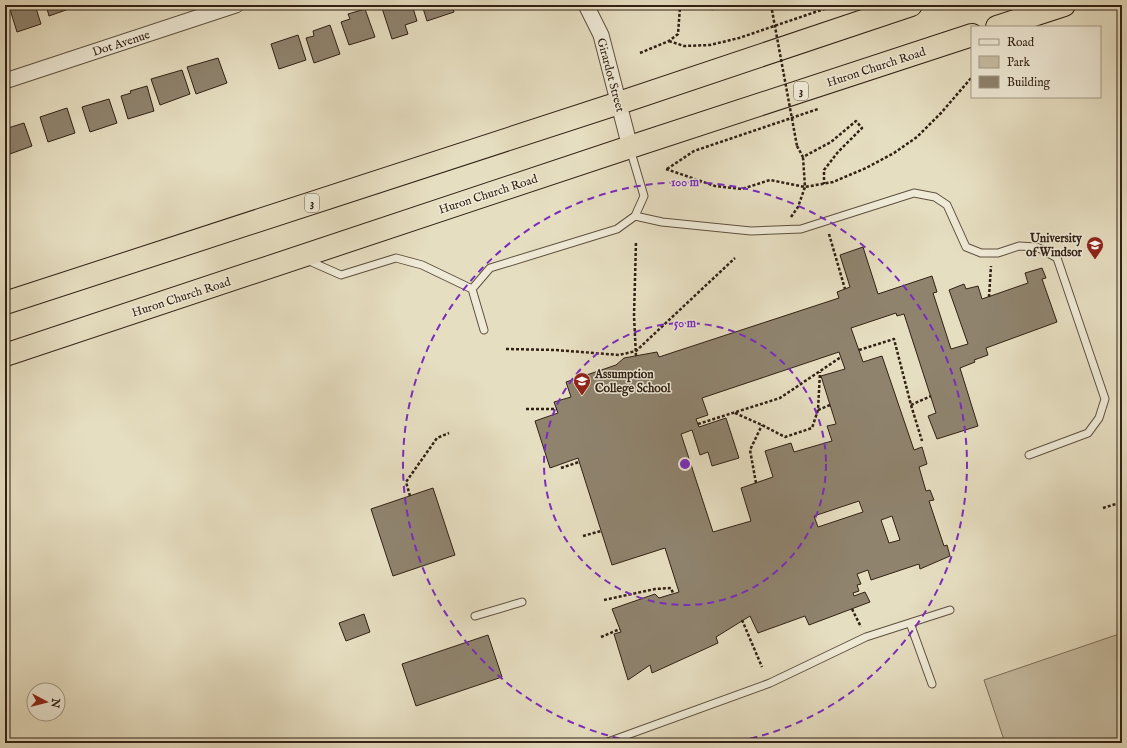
<svg xmlns="http://www.w3.org/2000/svg" width="1127" height="748" font-family="'IM FELL English',serif">
	<rect width="100%" height="100%" fill="#e6dec1"/>
	<filter id="stains"><feTurbulence type="fractalNoise" baseFrequency=".005" numOctaves="4"/><feColorMatrix values="0 0 0 0 .2 0 0 0 0 .09 0 0 0 0 .02 0 0 0 .5 -.17"/></filter>
	<radialGradient id="worn" r=".72"><stop offset=".6" stop-color="#630" stop-opacity="0"/><stop offset="1" stop-color="#630" stop-opacity=".3"/></radialGradient>
	<path fill="#c7bea4" stroke="#7c705c" d="M1122,633V743H1005L984,680Z"/>
	<path fill="#8f836e" stroke="#312114" fill-rule="evenodd" d="M11,5H35L41,24L17,32L9,6Z
		M46,5H76L77,6L49,16Z
		M381,5H412L417,21L405,25L408,34L392,39Z
		M422,5H452L454,12L427,21Z
		M365,9L375,37L349,45L341,22L350,19L348,14Z
		M330,25L340,54L314,63L306,38L314,36L313,31Z
		M298,35L306,60L279,69L271,44Z
		M218,58L227,83L196,94L187,67Z
		M182,70L190,94L160,105L151,79Z
		M147,86L154,111L128,119L121,96L131,93L130,91Z
		M109,99L117,123L90,132L82,107Z
		M67,108L75,133L48,142L40,117Z
		M24,123L32,146L7,155L5,149V129Z
		M863,247L878,294L932,276L937,292L933,293L951,349L968,344L949,290L964,284L966,289L978,286L982,299L1028,283L1025,273L1042,268L1046,278L1042,279L1057,322L986,348L988,355L974,360L975,362L960,368L978,426L937,439L928,416L936,413L904,314L897,316L896,313L851,328L863,362L882,356L914,450L922,447L927,464L919,467L926,491L930,490L934,500L929,501L944,546L947,545L950,556L920,569L919,564L871,580L868,570L857,574L861,584L857,585L859,591L853,593L854,596L865,592L870,602L809,625L805,616L758,633L750,616L716,637L718,643L652,673L650,665L628,680L614,634L621,632L612,609L655,594L659,598L679,592L665,548L612,565L578,458L550,468L535,421L558,413L554,402L571,397L566,382L616,365L624,358L657,352L659,357L839,298L837,292L850,287L840,255ZM839,352L845,369L821,376L836,424L827,426L832,441L794,452L791,443L765,451L773,477L741,488L751,521L713,532L681,434L692,430L700,455L708,452L712,466L739,458L726,418L699,427L696,419L708,415L702,398ZM859,501L863,512L818,527L814,516ZM892,516L900,540L889,543L881,520Z
		M433,488L455,555L393,576L371,509Z
		M364,614L370,632L346,641L339,623Z
		M488,635L502,677L416,706L402,664Z"/>
	<g fill="none" stroke-linecap="round" stroke-linejoin="round">
		<g stroke="#5e503f" stroke-width="9">
			<path id="lane" d="M635,216L662,222L751,231L801,229L914,193L935,197L947,205L966,247L981,253H998L1019,246L1037,247L1057,258L1105,399L1099,418L1088,433L1029,455
				M307,260L341,275L396,258L422,265L472,289L484,330
				M472,289L490,268L617,229L635,216L644,196L630,149
				M475,616L522,602
				M910,623L932,684
				M605,743L770,683L866,637L950,610"/>
		</g>
		<g stroke="#5e503f" stroke-width="17">
			<path id="street" d="M586,5L601,35L630,147
				M5,81L236,5"/>
		</g>
		<g stroke="#312114" stroke-width="24">
			<path id="highway" d="M997,27L1064,5
				M5,303L619,103L911,5
				M5,355L630,147L972,35"/>
		</g>
		<path stroke="#312114" stroke-width="2.5" stroke-dasharray="3 2" stroke-linecap="butt" d="M669,41L684,46L710,45L739,38L836,5
			M640,53L669,41L678,34L680,7L714,9L715,5
			M797,146L803,157L831,142L856,121L862,128L838,152L824,170V184
			M666,169L715,186L742,189L770,180L805,187L833,182L866,168L894,153L917,137L941,113L972,77
			M667,169L694,151L818,109
			M791,217L798,207L805,187L803,157
			M829,234L845,289
			M989,297L991,266
			M506,349L556,350L619,355L636,351L735,258
			M859,350L894,339L911,405L922,441
			M636,356L634,316L636,242
			M911,405L931,396
			M526,409H557
			M818,410L830,405
			M735,413L762,425L785,437L812,428L818,410L820,372
			M698,424L780,398L841,357
			M561,468L579,462
			M756,483L750,450L762,425
			M410,496L406,482L437,438L449,433
			M1103,508L1122,502
			M583,536L601,531
			M604,600L655,589L671,588L673,593
			M852,609L861,627
			M742,620L762,667
			M601,637L620,629"/>
		<use href="#lane" stroke="#efead7" stroke-width="7"/>
		<use href="#street" stroke="#efead7" stroke-width="15"/>
		<use href="#highway" stroke="#e6dec1" stroke-width="22"/>
		<path stroke="#312114" stroke-width="2.5" stroke-dasharray="3 2" stroke-linecap="butt" d="M771,5L797,146"/>
	</g>
	<g fill="none" stroke="#7b2cbf" stroke-width="2" stroke-dasharray="7 5">
		<circle cx="685" cy="464" r="141"/>
		<path d="M643 743A282 282 0 1 1 727 743"/>
	</g>
	<defs>
		<g id="university-pin" transform="scale(0.9)"><path d="M0 17L-7.5 6A9.5 9.5 0 1 1 7.5 6Z" fill="#8f2418" stroke="#efead7"/><path d="M0-5L7-2L0 1L-7-2ZM-4 1L0 2.5L4 1V4Q0 6-4 4Z" fill="#fff"/></g>
		<g id="school-pin" transform="scale(0.9)"><path d="M0 17L-7.5 6A9.5 9.5 0 1 1 7.5 6Z" fill="#8f2418" stroke="#efead7"/><path d="M0-5L7-2L0 1L-7-2ZM-4 1L0 2.5L4 1V4Q0 6-4 4Z" fill="#fff"/></g>
	</defs>
	<g fill-rule="evenodd">
		<use href="#university-pin" x="1095" y="245"/>
		<use href="#school-pin" x="582" y="381"/>
	</g>
	<g text-anchor="middle" stroke-width="3" stroke-linejoin="round" paint-order="stroke">
		<g fill="#efead7" stroke="#6a5d4e" stroke-width="1">
			<rect x="794" y="82" width="14" height="18" rx="3"/>
			<rect x="305" y="194" width="14" height="18" rx="3"/>
		</g>
		<g font-size="11" font-weight="bold" fill="#312114">
			<text x="801" y="95">3</text>
			<text x="312" y="207">3</text>
		</g>
		<g font-size="12" fill="#312114" stroke="#efead7">
			<text transform="translate(121 43) rotate(-18)" y="4">Dot Avenue</text>
			<text transform="translate(876 67) rotate(-18)" y="4">Huron Church Road</text>
			<text transform="translate(611 75) rotate(75)" y="4">Girardot Street</text>
			<text transform="translate(488 194) rotate(-18)" y="4">Huron Church Road</text>
			<text transform="translate(181 297) rotate(-18)" y="4">Huron Church Road</text>
		</g>
		<g font-size="12" font-weight="bold" fill="#312114" stroke="#efead7" text-anchor="end">
			<text x="1082" y="242">University<tspan x="1082" dy="14">of Windsor</tspan></text>
			<text x="595" y="378" text-anchor="start">Assumption<tspan x="595" dy="14">College School</tspan></text>
		</g>
	</g>
	<circle cx="685" cy="464" r="6" fill="#7b2cbf" stroke="#efead7" stroke-width="2"/>
	<g font-size="12" text-anchor="middle" font-weight="bold" fill="#7b2cbf" stroke="#efead7" stroke-width="3" stroke-linejoin="round" paint-order="stroke">
		<text x="685" y="186">100 m</text>
		<text x="685" y="327">50 m</text>
	</g>
	<rect width="1127" height="748" fill="none" stroke="#e6dec1" stroke-width="20"/>
	<rect x="6" y="6" width="1115" height="736" fill="none" stroke="#312114" stroke-width="2"/>
	<rect x="10" y="10" width="1107" height="728" fill="none" stroke="#312114"/>
	<rect x="971" y="26" width="130" height="72" fill="#efead7" stroke="#a39a89"/>
	<rect x="979" y="39" width="20" height="6" fill="#efead7" stroke="#a39a89"/>
	<text x="1007" y="46" font-size="12" fill="#312114">Road</text>
	<rect x="979" y="56" width="20" height="12" fill="#c7bea4" stroke="#a39a89"/>
	<text x="1007" y="66" font-size="12" fill="#312114">Park</text>
	<rect x="979" y="76" width="20" height="12" fill="#8f836e" stroke="#a39a89"/>
	<text x="1007" y="86" font-size="12" fill="#312114">Building</text>
	<g transform="translate(46 702) rotate(97)"><circle r="19" fill="#efead7" stroke="#a39a89"/>
	<path d="M0-3L7 15L0 10L-7 15Z" fill="#8f2418"/>
	<text y="-6" font-size="11" font-weight="bold" text-anchor="middle" fill="#312114">N</text>
	</g>
	<rect width="100%" height="100%" filter="url(#stains)"/>
	<rect width="100%" height="100%" fill="url(#worn)"/>
</svg>
